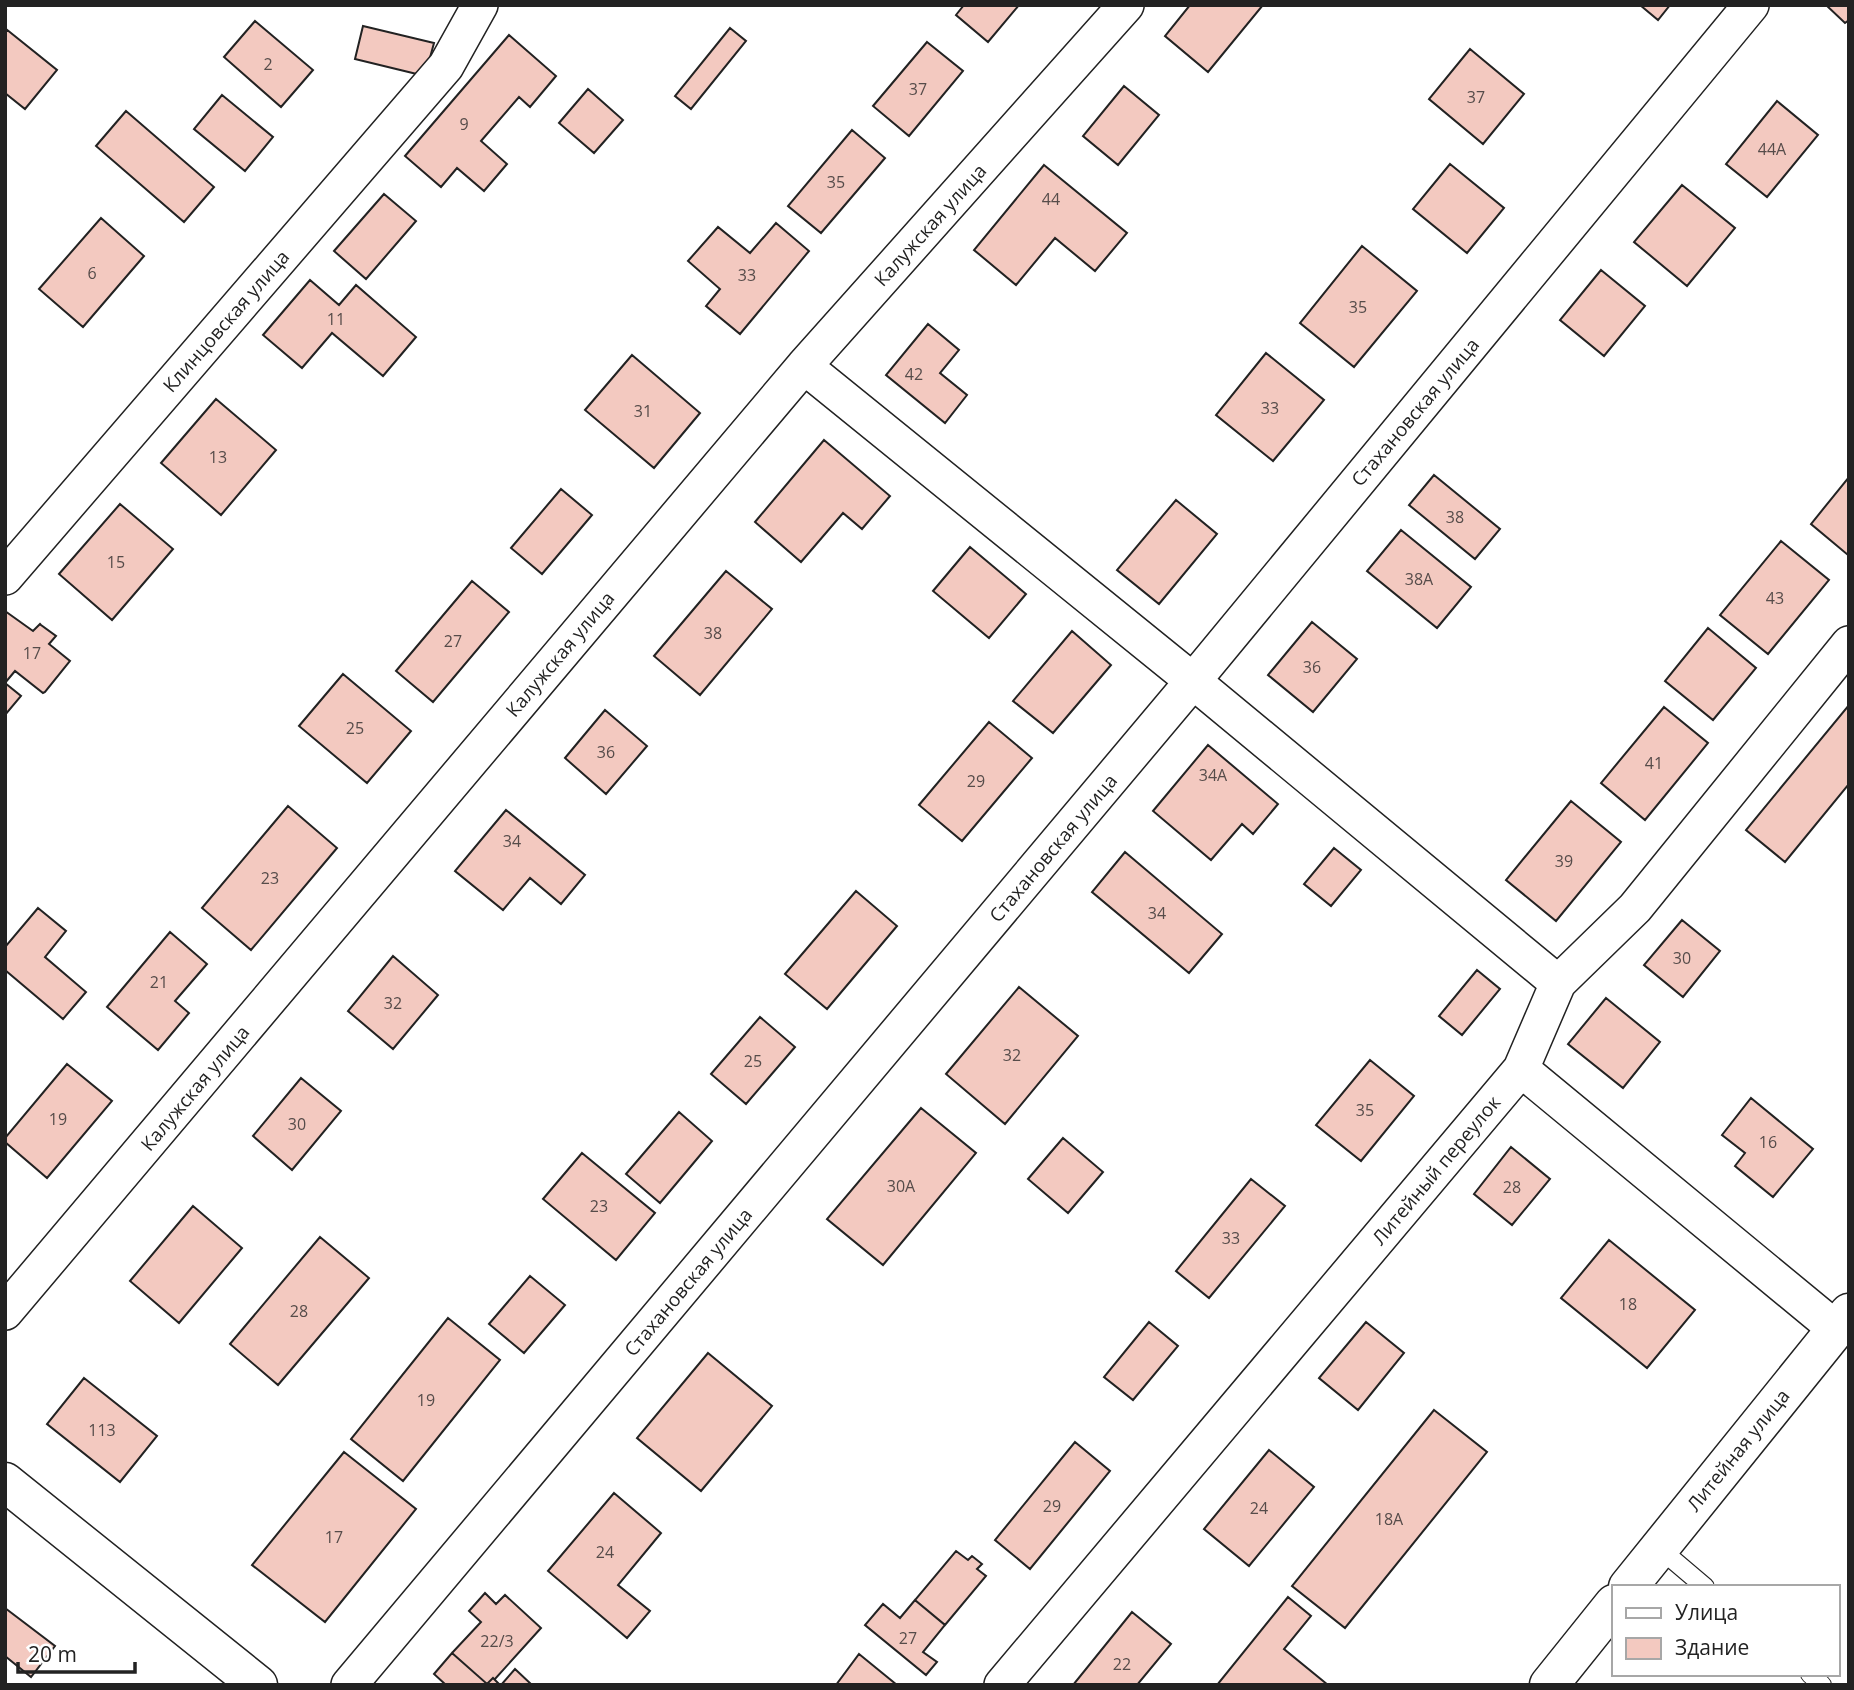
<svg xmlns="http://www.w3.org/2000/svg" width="1854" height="1690" font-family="'Open Sans',sans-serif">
	<rect width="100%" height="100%" fill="#fff"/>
	<path fill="#f3c9c0" stroke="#222" stroke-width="2" d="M964,5H1019L988,42L956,15Z
		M1190,5H1263L1208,72L1165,36Z
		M1640,5H1670L1658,20Z
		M1826,5H1849V20L1845,23Z
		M255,21L313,70L281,107L224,57Z
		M363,26L434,43L425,76L355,59Z
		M730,28L746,41L691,109L675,96Z
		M6,29L57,70L25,109L5,93Z
		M509,35L556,76L530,107L519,97L481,141L507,164L484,191L457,168L441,187L405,156Z
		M927,42L963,71L909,136L873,106Z
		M1470,49L1524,94L1483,144L1429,99Z
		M1124,86L1159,115L1118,165L1083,136Z
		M588,89L623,120L594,153L559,123Z
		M222,95L273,137L245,171L194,129Z
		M1777,101L1818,135L1767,197L1726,164Z
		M126,111L214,187L184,222L96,146Z
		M852,130L885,158L821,233L788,206Z
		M1450,164L1504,208L1467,253L1413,209Z
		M1044,165L1127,233L1095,271L1055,238L1016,285L974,250Z
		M1682,185L1735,228L1687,286L1634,242Z
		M384,194L416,221L366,279L334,251Z
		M101,218L144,256L83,327L39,289Z
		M776,223L809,251L740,334L706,306L720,289L688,261L718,227L750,253Z
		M1362,246L1417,291L1354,367L1300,323Z
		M1601,270L1645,306L1604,356L1560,320Z
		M310,280L339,305L356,285L416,337L383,376L332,333L302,368L263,335Z
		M928,324L959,350L940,373L967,395L945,423L886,375Z
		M1266,353L1324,400L1273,461L1216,415Z
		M632,355L700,413L654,468L585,410Z
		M216,399L276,450L221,515L161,463Z
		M824,440L890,496L862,529L843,513L801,562L755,522Z
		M1434,475L1500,529L1475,559L1409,505Z
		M1849,477V554L1848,555L1811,524Z
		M561,489L592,515L542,574L511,548Z
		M1176,500L1217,534L1159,604L1117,570Z
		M120,504L173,549L112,620L59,574Z
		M1401,530L1471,587L1437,628L1367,571Z
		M1781,541L1829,580L1768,654L1720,615Z
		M970,547L1026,594L989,638L933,591Z
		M726,571L772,609L700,695L654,656Z
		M472,581L509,612L433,702L396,671Z
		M5,611L33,631L40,624L41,625L56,636L49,644L70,661L45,692L43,693L15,671L5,683Z
		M1312,622L1357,659L1313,712L1268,675Z
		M1708,628L1756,668L1713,720L1665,681Z
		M1072,631L1111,665L1053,733L1013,701Z
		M343,674L411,731L367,783L299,726Z
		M5,683L21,696L5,715Z
		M1849,705V784L1785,862L1746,830Z
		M1664,707L1708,743L1645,820L1601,783Z
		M605,710L647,746L606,794L565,758Z
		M989,722L1032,758L962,841L919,805Z
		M1208,745L1278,804L1253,834L1242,824L1211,860L1153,811Z
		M1571,801L1621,842L1556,921L1506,880Z
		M288,806L337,848L251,950L202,908Z
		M506,810L585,875L561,904L530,878L503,910L455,871Z
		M1334,848L1361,870L1331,906L1304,884Z
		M1125,852L1222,934L1189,973L1092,892Z
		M856,891L897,926L827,1009L785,974Z
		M38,908L66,931L45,957L86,992L63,1019L5,970V947Z
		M1682,920L1720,951L1683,997L1644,965Z
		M170,932L207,964L175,1001L189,1013L158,1050L107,1007Z
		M393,956L438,995L393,1049L348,1011Z
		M1477,970L1500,989L1462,1035L1439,1016Z
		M1019,987L1078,1036L1005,1124L946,1074Z
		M1606,998L1660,1042L1623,1088L1568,1044Z
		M760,1017L795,1047L746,1104L711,1074Z
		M1370,1060L1414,1096L1361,1161L1316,1125Z
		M67,1064L112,1101L47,1178L5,1142V1138Z
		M301,1078L341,1111L292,1170L253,1136Z
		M1751,1098L1813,1149L1773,1197L1735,1166L1745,1153L1722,1135Z
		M921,1108L976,1153L883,1265L827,1219Z
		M679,1112L712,1141L660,1203L626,1174Z
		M1063,1138L1103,1172L1068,1213L1028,1179Z
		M1511,1147L1550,1179L1512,1225L1474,1194Z
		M582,1153L655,1213L616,1260L543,1199Z
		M1251,1179L1285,1206L1209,1298L1176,1271Z
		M193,1206L242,1248L179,1323L130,1281Z
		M320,1237L369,1278L278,1385L230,1344Z
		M1609,1240L1695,1310L1647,1368L1561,1298Z
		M530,1276L565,1305L524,1353L489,1324Z
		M448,1318L500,1360L403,1481L351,1439Z
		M1149,1322L1178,1346L1133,1400L1104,1377Z
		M1366,1322L1404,1353L1358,1410L1319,1378Z
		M708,1353L772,1406L701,1491L637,1438Z
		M84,1378L157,1436L120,1482L47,1424Z
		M1434,1410L1487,1452L1345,1628L1292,1586Z
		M1075,1442L1110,1471L1030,1569L995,1540Z
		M1269,1450L1314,1487L1249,1566L1204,1529Z
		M344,1452L416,1509L325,1622L252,1565Z
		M614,1493L661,1533L618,1585L650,1611L627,1638L548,1571Z
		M956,1551L968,1560L972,1556L982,1564L977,1569L986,1576L945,1625L915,1600Z
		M485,1593L496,1604L505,1595L541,1628L495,1679L493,1678L487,1684L452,1653L481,1622L469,1611Z
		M1288,1597L1311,1616L1284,1649L1328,1685H1217Z
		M915,1600L945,1625L923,1652L937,1662L926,1675L865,1625L883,1604L900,1618Z
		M5,1608L55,1646L31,1677L5,1656Z
		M1132,1612L1171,1644L1137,1685H1073Z
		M452,1653L487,1684L493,1678L500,1685H446L434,1674Z
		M859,1654L897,1685H836Z
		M515,1669L532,1685H501Z"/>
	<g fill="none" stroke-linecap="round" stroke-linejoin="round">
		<g stroke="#222" stroke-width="20">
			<path id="service" d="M1659,1548L1705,1587
				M1810,1674L1822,1685"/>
		</g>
		<g stroke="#222" stroke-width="38">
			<path id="minor" d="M804,366L1193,681L1558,983
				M5,577L446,66L480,5
				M1521,1069L1836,1329
				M5,1312L804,366L1126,5
				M349,1685L1193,681L1751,5
				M1002,1685L1521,1069L1558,983L1635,908L1849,644"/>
		</g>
		<g stroke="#222" stroke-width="41">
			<path id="primary" d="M5,1482L258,1685
				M1628,1587L1849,1313
				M1549,1685L1614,1604"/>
		</g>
		<use href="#service" stroke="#fff" stroke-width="18"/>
		<use href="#minor" stroke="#fff" stroke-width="35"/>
		<use href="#primary" stroke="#fff" stroke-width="38"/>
	</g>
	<g text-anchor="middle" stroke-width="5" stroke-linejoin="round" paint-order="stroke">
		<g font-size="16" fill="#564c4a">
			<text x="268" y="70">2</text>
			<text x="918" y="95">37</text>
			<text x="1476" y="103">37</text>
			<text x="464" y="130">9</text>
			<text x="1772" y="155">44А</text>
			<text x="836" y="188">35</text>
			<text x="1051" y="205">44</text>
			<text x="92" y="279">6</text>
			<text x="747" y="281">33</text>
			<text x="1358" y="313">35</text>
			<text x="336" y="325">11</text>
			<text x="914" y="380">42</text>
			<text x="1270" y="414">33</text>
			<text x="643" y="417">31</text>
			<text x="218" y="463">13</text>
			<text x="1455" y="523">38</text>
			<text x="116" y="568">15</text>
			<text x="1419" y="585">38А</text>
			<text x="1775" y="604">43</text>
			<text x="713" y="639">38</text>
			<text x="453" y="647">27</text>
			<text x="32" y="659">17</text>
			<text x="1312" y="673">36</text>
			<text x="355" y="734">25</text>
			<text x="606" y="758">36</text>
			<text x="1654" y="769">41</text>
			<text x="1213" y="781">34А</text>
			<text x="976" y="787">29</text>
			<text x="512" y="847">34</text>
			<text x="1564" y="867">39</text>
			<text x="270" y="884">23</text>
			<text x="1157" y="919">34</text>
			<text x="1682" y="964">30</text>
			<text x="159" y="988">21</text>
			<text x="393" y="1009">32</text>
			<text x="1012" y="1061">32</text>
			<text x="753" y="1067">25</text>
			<text x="1365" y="1116">35</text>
			<text x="58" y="1125">19</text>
			<text x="297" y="1130">30</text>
			<text x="1768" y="1148">16</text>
			<text x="901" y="1192">30А</text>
			<text x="1512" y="1193">28</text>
			<text x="599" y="1212">23</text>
			<text x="1231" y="1244">33</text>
			<text x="1628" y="1310">18</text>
			<text x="299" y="1317">28</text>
			<text x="426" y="1406">19</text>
			<text x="102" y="1436">113</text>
			<text x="1052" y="1512">29</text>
			<text x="1259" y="1514">24</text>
			<text x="1389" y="1525">18А</text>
			<text x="334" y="1543">17</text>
			<text x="605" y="1558">24</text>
			<text x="908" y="1644">27</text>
			<text x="497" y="1647">22/3</text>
			<text x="1122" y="1670">22</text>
		</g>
		<g font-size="19" fill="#222" stroke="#fff">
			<text transform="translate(930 225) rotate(-48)" y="7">Калужская улица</text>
			<text transform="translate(226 321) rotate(-49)" y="7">Клинцовская улица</text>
			<text transform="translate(1415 412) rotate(-50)" y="7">Стахановская улица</text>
			<text transform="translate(560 654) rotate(-50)" y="7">Калужская улица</text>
			<text transform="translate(1053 848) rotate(-50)" y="7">Стахановская улица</text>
			<text transform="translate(195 1088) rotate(-50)" y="7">Калужская улица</text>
			<text transform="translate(1436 1170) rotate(-50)" y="7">Литейный переулок</text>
			<text transform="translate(688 1282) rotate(-50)" y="7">Стахановская улица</text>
			<text transform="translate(1738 1450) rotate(-51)" y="7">Литейная улица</text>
		</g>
	</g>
	<rect width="1854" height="1690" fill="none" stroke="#222222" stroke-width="14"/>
	<rect x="1612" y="1585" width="228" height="91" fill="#ffffff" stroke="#a7a7a7" stroke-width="2"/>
	<rect x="1626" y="1608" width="35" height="10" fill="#ffffff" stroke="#a7a7a7" stroke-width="2"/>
	<text x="1675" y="1620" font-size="21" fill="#222222">Улица</text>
	<rect x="1626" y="1638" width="35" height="21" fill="#f3c9c0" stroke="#a7a7a7" stroke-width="2"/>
	<text x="1675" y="1655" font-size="21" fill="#222222">Здание</text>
	<path d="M18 1662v10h117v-10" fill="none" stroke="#222222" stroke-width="3.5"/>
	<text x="28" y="1662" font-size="21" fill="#222222" stroke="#ffffff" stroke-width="5" paint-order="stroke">20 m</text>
</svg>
